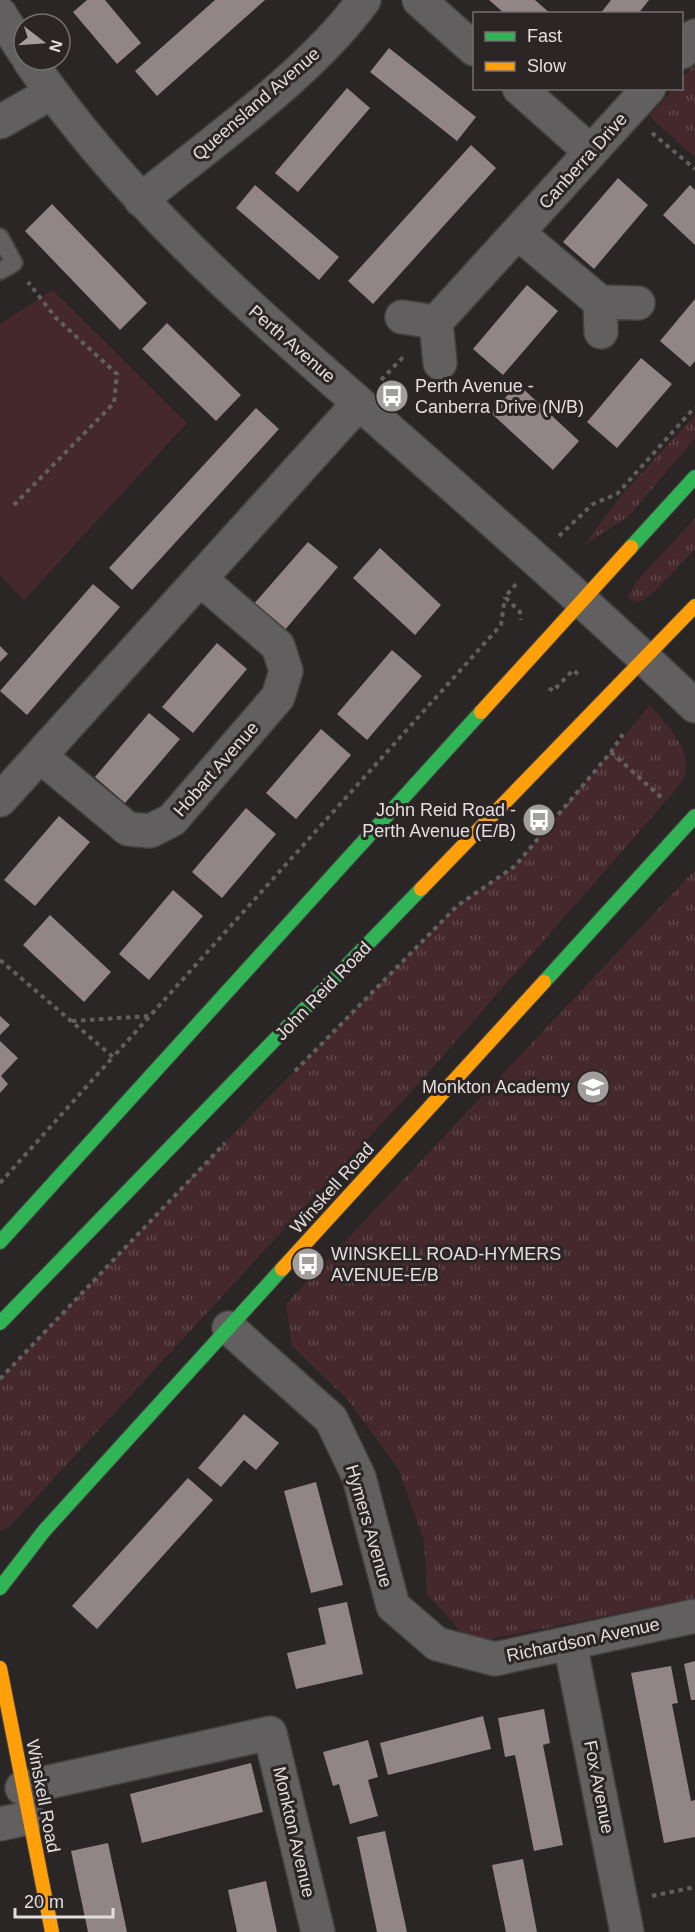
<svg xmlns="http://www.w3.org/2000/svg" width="695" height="1932" font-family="Helvetica,sans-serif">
	<defs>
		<pattern id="grass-tufts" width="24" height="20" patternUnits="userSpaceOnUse" patternTransform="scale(1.5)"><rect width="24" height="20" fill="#44282c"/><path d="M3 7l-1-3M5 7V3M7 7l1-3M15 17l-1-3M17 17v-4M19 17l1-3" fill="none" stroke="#5f474a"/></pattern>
	</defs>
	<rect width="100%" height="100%" fill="#2a2626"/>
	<path fill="url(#grass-tufts)" d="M695,63V157L649,116L673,89L682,88V79Z
		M695,415V438L629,516L584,545L620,497Z
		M695,518V549L654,592L639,602L628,599L635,583Z
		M650,705C665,723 692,748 685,774C683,781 676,788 672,794L421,1081L9,1527L0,1531V1379L254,1112L457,906L515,866Z
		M695,870V1598L487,1640L464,1635L427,1594L424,1541L399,1470L348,1400L292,1346L286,1304Z"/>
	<path fill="#44282c" d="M53,290L187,423L24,600L0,575V324Z"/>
	<path fill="#928586" d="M87,0H105L141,43L117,64L73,12Z
		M215,0H265L157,96L135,71Z
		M489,0H535L551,14H505Z
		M611,0H649L638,14H600Z
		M389,48L476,117L457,141L370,72Z
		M347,88L370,108L298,192L275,173Z
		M471,145L496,168L373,304L348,281Z
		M618,178L648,205L594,269L563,242Z
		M255,185L339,257L319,280L236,208Z
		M690,185L695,190V245L663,215Z
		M52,204L147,303L120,330L25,231Z
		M527,285L558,311L503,375L473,349Z
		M695,299V361L690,367L660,341Z
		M167,323L241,395L216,421L142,349Z
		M641,358L672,384L617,448L587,422Z
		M518,384L579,441L553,470L491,413Z
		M256,408L279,429L132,590L109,568Z
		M308,542L338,567L284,631L253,605Z
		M380,548L441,605L415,635L353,578Z
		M93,584L120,607L27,715L0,691Z
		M217,643L247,669L193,733L162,707Z
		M0,646L8,654L0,662Z
		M392,650L422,676L367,740L337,714Z
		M149,713L180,739L125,803L95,777Z
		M321,729L351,755L296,819L266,793Z
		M246,808L276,834L222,898L192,872Z
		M59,816L90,842L35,906L4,880Z
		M173,890L203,916L149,980L119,954Z
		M50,915L111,972L84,1002L23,945Z
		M0,1016L10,1025L0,1035Z
		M0,1041L18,1058L1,1076L8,1084L0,1093Z
		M244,1414L279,1443L256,1470L244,1460L221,1487L198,1468Z
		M188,1478L213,1500L97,1629L72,1606Z
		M316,1482L343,1585L311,1593L284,1491Z
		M347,1602L363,1674L296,1689L287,1653L326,1644L318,1608Z
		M695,1661V1700H691L684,1664Z
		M671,1666L678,1703L672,1704L691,1801L695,1800V1837L664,1843L631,1673Z
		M544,1709L550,1743L543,1745L563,1845L534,1851L515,1755L505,1757L498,1718Z
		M483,1716L491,1749L388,1775L380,1743Z
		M368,1740L378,1777L368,1780L378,1816L350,1824L339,1784L333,1786L323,1752Z
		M251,1763L263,1812L142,1843L130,1794Z
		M385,1831L407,1932H377L357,1837Z
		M108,1843L127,1932H88L71,1851Z
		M523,1859L537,1932H506L492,1865Z
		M266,1881L277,1932H237L228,1890Z"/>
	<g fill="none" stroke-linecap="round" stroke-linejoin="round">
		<g stroke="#444141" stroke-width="20">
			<path id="lane" d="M0,237L14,263L0,271"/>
		</g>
		<g stroke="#444141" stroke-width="36">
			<path id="street" d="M419,0L474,49
				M0,14L24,52
				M682,52L695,36
				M29,60C124,199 250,308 376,418C484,513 591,607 695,706
				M519,88L591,152
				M0,122L51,93
				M141,200C214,140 308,76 364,0
				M518,233L600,302
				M402,317L436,322L440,363
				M436,322L649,88
				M601,332L600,302L638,303
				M40,756L128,829L150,831L172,820L278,697L286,671L278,646L200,579
				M0,800L359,403
				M229,1328L331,1419L359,1477L393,1606L437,1644L495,1659L695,1616
				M570,1643L627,1932
				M22,1788L270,1733L318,1932
				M0,1824L28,1818"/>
		</g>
		<g stroke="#444141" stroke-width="16">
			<path id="fast" d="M631,547L695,477
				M544,982L695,816
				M0,1242L481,712
				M0,1323L421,889
				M0,1588L44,1531L282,1269"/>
		</g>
		<g stroke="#444141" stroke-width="16">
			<path id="slow" d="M481,712L631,547
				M421,889L695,606
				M282,1269L544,982
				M0,1668L52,1932"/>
		</g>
		<path stroke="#625f5f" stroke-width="4" stroke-dasharray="4.5 4.5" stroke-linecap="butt" d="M652,133L695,169
			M381,380L405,355
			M14,505L114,403L117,374L56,318L28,282
			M559,536L593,504L617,494L695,407
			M516,584L505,597L520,612L521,620
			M549,688L553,691L573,670L580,676
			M611,752L664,800
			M0,960L113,1057L501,625L505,597
			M72,1021L149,1016
			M295,1071L457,906L515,866L611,752L622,736L617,733
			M0,1183L113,1057
			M0,1379L225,1143
			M652,1896L695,1887"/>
		<use href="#lane" stroke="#615f5f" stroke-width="16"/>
		<use href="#street" stroke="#615f5f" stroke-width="33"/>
		<use href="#fast" stroke="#30b455" stroke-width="14"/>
		<use href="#slow" stroke="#ff9f0a" stroke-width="14"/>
	</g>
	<defs>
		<g id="bus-disc" transform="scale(1.725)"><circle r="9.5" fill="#a29e9e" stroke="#2b2525"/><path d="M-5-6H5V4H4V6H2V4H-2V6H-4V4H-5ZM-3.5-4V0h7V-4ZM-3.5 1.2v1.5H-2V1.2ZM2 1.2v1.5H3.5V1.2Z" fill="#fff"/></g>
		<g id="school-disc" transform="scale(1.725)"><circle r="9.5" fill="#a29e9e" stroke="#2b2525"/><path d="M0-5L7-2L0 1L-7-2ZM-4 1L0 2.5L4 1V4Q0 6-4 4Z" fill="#fff"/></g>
	</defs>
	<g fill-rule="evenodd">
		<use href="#bus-disc" x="392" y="396"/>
		<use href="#bus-disc" x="539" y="820"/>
		<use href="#school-disc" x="593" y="1087"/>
		<use href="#bus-disc" x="308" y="1264"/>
	</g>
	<g text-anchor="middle" stroke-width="6" stroke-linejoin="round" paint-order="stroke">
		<g font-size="18" fill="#e2dede" stroke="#2b2525">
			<text transform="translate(256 104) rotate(-41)" y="6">Queensland Avenue</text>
			<text transform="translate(583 161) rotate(-48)" y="6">Canberra Drive</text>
			<text transform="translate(292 344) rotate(41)" y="6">Perth Avenue</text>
			<text transform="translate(216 769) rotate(-49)" y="6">Hobart Avenue</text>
			<text transform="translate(323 991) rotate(-46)" y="6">John Reid Road</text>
			<text transform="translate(332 1188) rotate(-48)" y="6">Winskell Road</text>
			<text transform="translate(369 1526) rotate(74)" y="6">Hymers Avenue</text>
			<text transform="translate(583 1640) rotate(-12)" y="6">Richardson Avenue</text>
			<text transform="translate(599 1787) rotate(79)" y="6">Fox Avenue</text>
			<text transform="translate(43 1796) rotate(79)" y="6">Winskell Road</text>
			<text transform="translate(294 1832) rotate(77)" y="6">Monkton Avenue</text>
		</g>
		<g font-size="18" fill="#e2dede" stroke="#2b2525" text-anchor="start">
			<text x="415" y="392">Perth Avenue -<tspan x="415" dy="21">Canberra Drive (N/B)</tspan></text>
			<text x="516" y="816" text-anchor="end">John Reid Road -<tspan x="516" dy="21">Perth Avenue (E/B)</tspan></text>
			<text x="570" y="1093" text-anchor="end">Monkton Academy</text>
			<text x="331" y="1260">WINSKELL ROAD-HYMERS<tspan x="331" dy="21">AVENUE-E/B</tspan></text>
		</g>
	</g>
	<rect x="473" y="12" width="210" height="78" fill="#2b2525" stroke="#746f6f" stroke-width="1.5"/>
	<rect x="485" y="32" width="30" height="9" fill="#30b455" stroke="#746f6f" stroke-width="1.5"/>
	<text x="527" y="42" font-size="18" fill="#e2dede">Fast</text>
	<rect x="485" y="62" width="30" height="9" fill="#ff9f0a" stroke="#746f6f" stroke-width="1.5"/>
	<text x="527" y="72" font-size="18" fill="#e2dede">Slow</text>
	<g transform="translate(42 42) rotate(107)"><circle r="28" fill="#2b2525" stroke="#746f6f" stroke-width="1.5"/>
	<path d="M0-4.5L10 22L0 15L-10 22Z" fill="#a29e9e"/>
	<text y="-9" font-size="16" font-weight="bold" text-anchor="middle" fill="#e2dede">N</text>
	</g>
	<path d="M15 1908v9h98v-9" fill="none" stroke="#e2dede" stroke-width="3"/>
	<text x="24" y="1908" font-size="18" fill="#e2dede" stroke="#2b2525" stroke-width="4.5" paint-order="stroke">20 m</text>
</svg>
